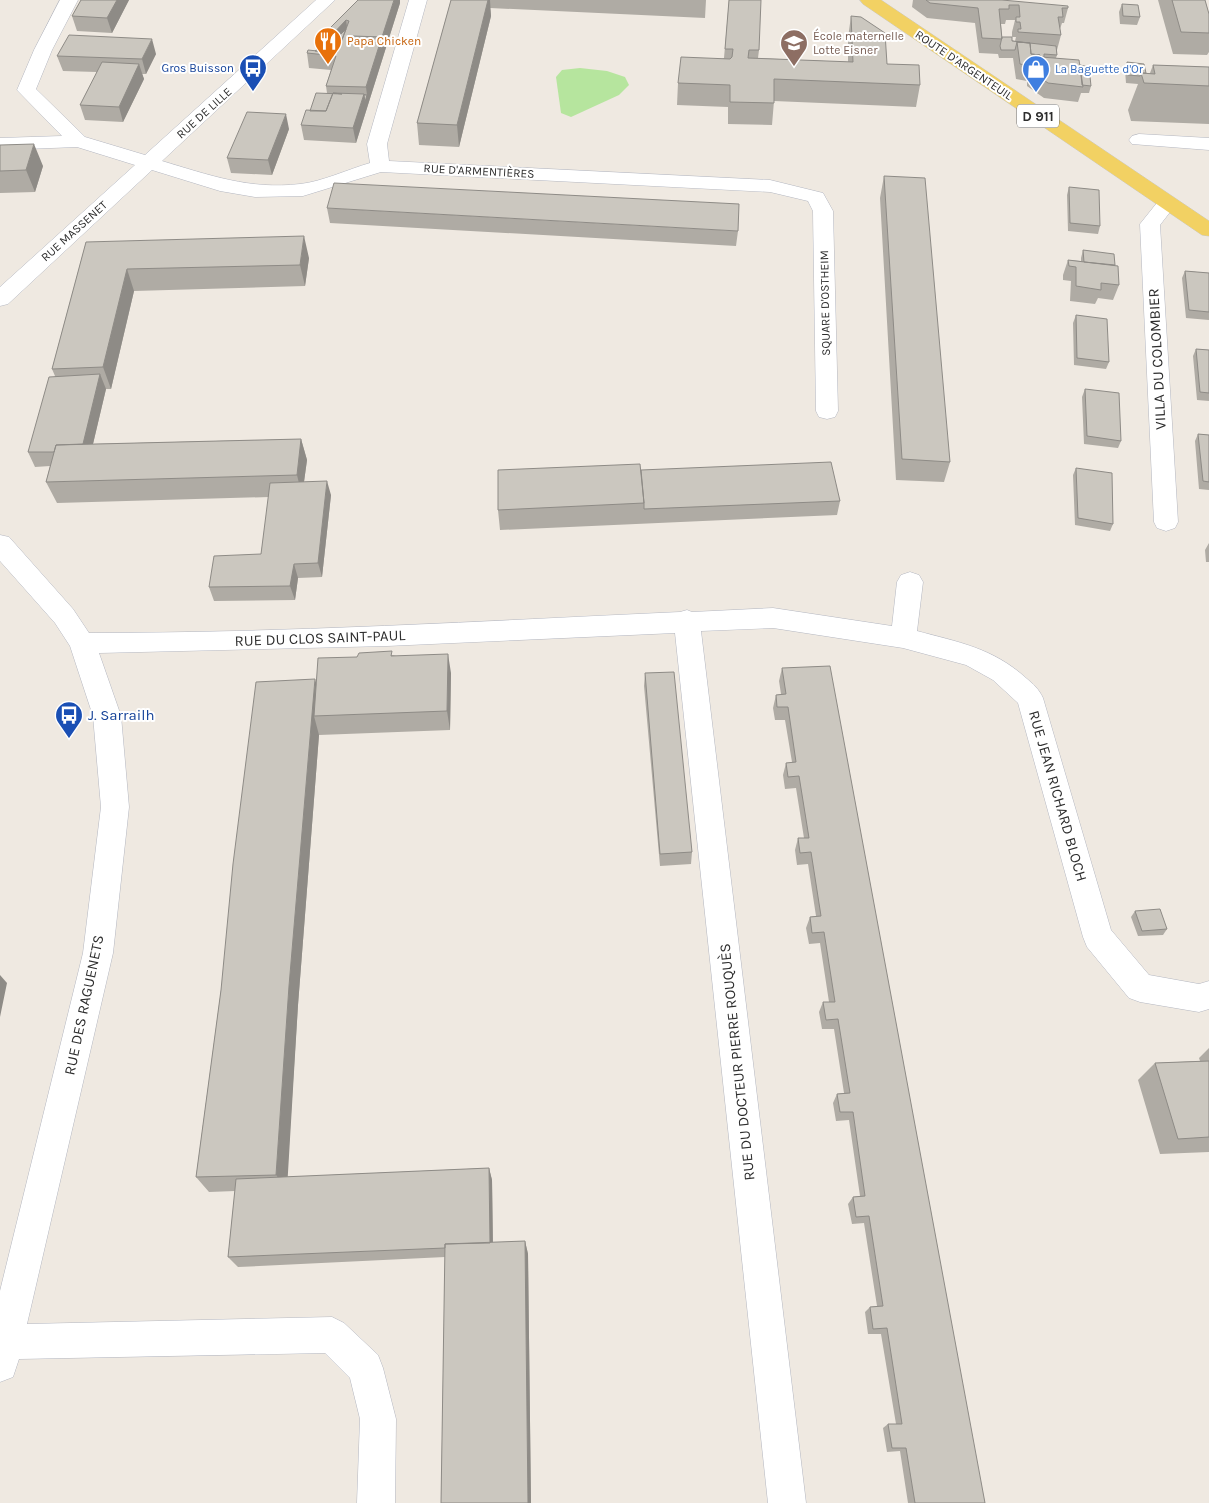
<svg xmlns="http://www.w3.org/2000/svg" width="1209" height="1503" font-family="Karla,sans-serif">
	<rect width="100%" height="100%" fill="#efe9e1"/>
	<path fill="#b6e59e" d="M580,68L607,71L625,77L629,85L619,95L571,117L561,113L556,77L562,70Z"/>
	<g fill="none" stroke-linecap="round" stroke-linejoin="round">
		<g stroke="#b4b7c1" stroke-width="1">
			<path id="minor" d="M60,0H78L52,50L36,89L85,137L145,155L316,0H335L162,161C209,175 250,190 300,184C321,182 349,169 370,163L367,144L409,0H427L387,144L389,161L770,180L823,193L833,211L838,411L835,417L827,419L819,417L816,411L813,211L808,201L770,192L381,172L303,196L255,197L220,191L152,170L8,304L0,306V287L135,165L77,147L0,150V138L62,136L17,90L34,50Z
				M1139,134L1209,138V150L1132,144L1129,140L1132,136Z
				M1167,197L1174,199L1177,203L1160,225L1178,522L1175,528L1166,531L1157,528L1154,522L1140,224L1160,199Z
				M0,535L9,537L73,609L89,633C286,633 483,621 680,612L687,610L692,612L773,608L892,626L897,582L901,575L910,572L919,575L923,582L917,631C958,642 993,648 1026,678C1033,684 1039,689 1043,698L1111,930L1149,975L1199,984L1209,981V1009L1199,1012L1140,1002L1129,998L1087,947L1083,937L1018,703L993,680L966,665L903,648L773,628L701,631L806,1503H768L675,633L387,646L99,653L121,716L129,807L113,953L27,1324L332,1317L344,1323L378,1355L383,1368L396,1419L395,1503H357L360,1419L350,1378L325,1353L19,1359L13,1377L0,1382V1291L83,953L101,807L93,716L70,646L55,623L0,561Z"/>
		</g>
		<g stroke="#c9c9c9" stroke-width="1">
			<path id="major" d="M860,0H881L1209,221V236L1202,235L863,4Z"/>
		</g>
		<use href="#minor" fill="#fff" fill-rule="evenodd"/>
		<use href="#major" fill="#f2d163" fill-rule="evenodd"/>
	</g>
	<path fill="#afaba4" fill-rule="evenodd" d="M81,0H129L112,33L77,31L72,16Z
		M358,0L400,3L356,143L304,140L301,125L310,111L327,93L326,86L331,70L309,68L307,53L315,51L324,44L322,36Z
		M451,0H706L705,18L490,8L491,16L459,147L419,145L417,123Z
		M729,0L759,50L758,58L848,62V38L851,16L887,64L920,85L916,107L774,101L772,125L728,124V107L677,105L678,83L724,58Z
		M913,0H1002L1068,8L1064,23H1062L1060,29L1061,35L1057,50V55L1056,58L1080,65L1091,86L1089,93H1081L1078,102L1044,98L1027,86V81L1016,79L1013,58H999L998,54L979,53L975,23L927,18L912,7ZM1006,20H1015L1012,32V37H1016L1015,41L1002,37L1001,24H1005Z
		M1158,0H1205L1209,14V52L1207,55L1173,54Z
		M1122,4L1140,17L1137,25L1120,24L1119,12Z
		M156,54L146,74H142L144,79L123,122L85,120L80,105L97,72L63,71L57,56Z
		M1127,62L1145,73H1150L1153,65L1209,67V124L1131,121L1128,110L1138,84L1126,83L1125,70Z
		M289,129L272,175L231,173L227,158Z
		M0,145L43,166L35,192L0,193Z
		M884,176L950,462L944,482L896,480L880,198Z
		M1069,187L1100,226L1098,234L1068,231L1067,195Z
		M327,208L738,231L736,246L330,223Z
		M86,242L309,258L305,286L134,291L111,389H106L93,444L301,439L307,460L304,482L331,495L322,577L298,578L295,600L214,601L209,587L261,554L269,497L57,503L46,482L50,466L35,467L28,452L55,376L52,369Z
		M1083,250L1115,265L1119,285L1113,300L1098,298L1095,304L1070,301L1071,281L1063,280V275L1068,260L1081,261V258Z
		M1185,271L1209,273V320L1186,318L1182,278Z
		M1076,315L1109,362L1106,369L1074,365L1073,323Z
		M1196,349L1209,350V401L1197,400L1193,356Z
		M1085,389L1121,441L1118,448L1084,444L1082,397Z
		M1198,434L1209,435V490L1199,489L1195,441Z
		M1076,468L1113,524L1110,531L1075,525L1073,475Z
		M641,470L840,501L837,515L500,530L498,510Z
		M1209,543V562H1206L1205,550Z
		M393,655L451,673L450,730L319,735L298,1005L287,1177L489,1168L492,1180L493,1243L525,1241L528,1254L531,1503H441L445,1257L238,1267L228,1257L235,1191L209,1192L196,1177L221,990L316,684L357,657Z
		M782,668L985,1503H908L900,1451L887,1452L883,1428L888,1424H896L881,1334H868L865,1312L870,1307L877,1306L864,1223L852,1224L848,1204L853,1197L860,1196L849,1120L836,1121L833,1103L837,1094L844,1093L834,1029H822L819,1012L823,1002H829L820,943L809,944L806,928L810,917L816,916L808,864L797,865L795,850L798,838H804L796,788L785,789L783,775L786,763L792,762L785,720H775L773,708L776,695L781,694L779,681Z
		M645,673L692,852L691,864L660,866L644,686Z
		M1135,911L1167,929L1163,935L1138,936L1131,917Z
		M1209,1048V1152L1160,1154L1138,1080L1155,1063L1200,1061L1199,1058Z"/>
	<path fill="#8e8b86" d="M117,0H129L112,33L107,18Z
		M394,0H400V3L356,143L353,128L364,94L367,95L366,87L380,43L381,50L383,44L382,37Z
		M488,0H490L491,16L459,147L457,125Z
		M346,20L348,34L347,37L332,53L329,38Z
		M152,39L156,54L146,74L142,59Z
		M139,64L144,79L123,122L119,107Z
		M286,114L289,129L272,175L268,160Z
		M34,144L43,166L35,192L26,170Z
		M304,236L309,258L305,286L300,265Z
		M127,269L134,291L111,389L103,367Z
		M100,374L106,389L88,465L81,451Z
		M301,439L307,460L302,496L297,475Z
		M327,481L331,495L322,577L318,563Z
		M294,564L298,578L295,600L290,586Z
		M448,654L451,673L450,730L447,711Z
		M315,679L322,703L314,716L319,735L298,1005L287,1189L276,1175L289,986Z
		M0,975L7,983L0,1017Z
		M489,1168L492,1180L493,1255L490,1245Z
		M525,1241L528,1254L531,1503H528Z"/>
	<path fill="#cbc7bf" stroke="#8e8b86" d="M81,0H117L107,18L72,16Z
		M358,0H394L382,37L353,36L350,41L380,43L366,87L326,86L336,56L307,53L308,50L337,53L349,21L346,20L329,38L322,36Z
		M451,0H488L457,125L417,123Z
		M729,0H761L759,50H749L748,58L853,62L851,16L861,17L885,33L887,64L919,65L920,85L774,79V103L730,102V85L678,83L681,57L730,59L732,57L733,49H725Z
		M926,0H1002L1068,6V8H1062L1063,17H1058L1061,35L1018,32V29H1021L1020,22H1016V17H1020L1019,5H1009V9H999L1002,39L982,38L978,8L930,3Z
		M1172,0H1205L1209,14V33L1181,32Z
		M1122,4L1138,5L1140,17L1123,16Z
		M346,29L337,53L315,51L322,44L330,45Z
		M69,35L152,39L142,59L57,56Z
		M1002,37H1012V41L1056,46L1057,55L1044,54V57H1041L1040,55L1031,54L1030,43L1017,42L1015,50H1001L1000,46Z
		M1017,42L1030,43L1031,54L1040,55L1041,57L1079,60L1083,87L1048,83L1031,71V66L1020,64Z
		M380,44H383L381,50Z
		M102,62L139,64L119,107L80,105Z
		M1127,62L1144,64L1146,73H1141L1140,76L1128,75Z
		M1080,65L1089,67L1091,86L1082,85Z
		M1153,65L1209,67V86L1144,83L1141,73L1155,74Z
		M316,93L342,94L333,93L326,111H310Z
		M333,93L364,94L353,128L301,125L306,110L326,111Z
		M364,95H367L365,102Z
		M247,112L286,114L268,160L227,158Z
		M34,144L26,170L0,171V145Z
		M884,176L925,178L950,462L902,459Z
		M334,183L739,204L738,231L327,208Z
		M1069,187L1099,190L1100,226L1070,223Z
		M304,236L300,265L127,269L103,367L52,369L86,242Z
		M1083,250L1114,254L1115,265L1084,262Z
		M1068,260L1118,266L1119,285L1101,283V290L1076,286V267L1069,266Z
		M1185,271L1209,273V312L1189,310Z
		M1076,315L1107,319L1109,362L1077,358Z
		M1196,349L1209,350V393L1200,392Z
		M100,374L83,444L56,445L54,452H28L49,377Z
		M1085,389L1119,393L1121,441L1087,436Z
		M1198,434L1209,435V482L1203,481Z
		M301,439L297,475L46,482L56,445Z
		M831,462L840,501L644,509V503L641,470Z
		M640,464L644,503L498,510V470Z
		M1076,468L1112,473L1113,524L1078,518Z
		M327,481L318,563L294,564L290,586L209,587L214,556L261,554L270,483Z
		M392,651L391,656L448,654L447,711L314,716L318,658L357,657L359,653Z
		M830,666L985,1503H915L906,1448H892L888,1424H902L887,1328L873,1329L870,1307L883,1306L869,1216L856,1217L853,1197L865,1196L853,1112H840L837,1094L850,1093L838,1019L826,1020L823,1002H835L824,932L812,933L810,917L821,916L811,852L800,853L798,838H809L799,776L788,777L786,763L796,762L788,707H777L776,695L786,694L782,668Z
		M674,672L692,852L660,854L645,673Z
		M315,679L289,986L276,1175L196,1177L221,990L233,864L256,682Z
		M1160,909L1167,929L1142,931L1135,911Z
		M1209,1061V1137L1178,1139L1155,1063Z
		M489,1168L490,1243L445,1244V1248L228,1257L236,1179Z
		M525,1241L528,1503H441L445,1244Z"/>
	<defs>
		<g id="restaurant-pin" transform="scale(1.4375)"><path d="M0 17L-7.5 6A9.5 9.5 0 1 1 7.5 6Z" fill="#e8710a" stroke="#fff"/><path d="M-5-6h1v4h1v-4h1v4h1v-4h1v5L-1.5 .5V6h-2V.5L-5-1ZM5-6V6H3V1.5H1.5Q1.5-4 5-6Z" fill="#fff"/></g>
		<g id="school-pin" transform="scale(1.4375)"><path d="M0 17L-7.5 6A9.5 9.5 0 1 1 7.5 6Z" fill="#8d6e63" stroke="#fff"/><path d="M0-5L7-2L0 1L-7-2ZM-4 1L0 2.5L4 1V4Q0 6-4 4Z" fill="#fff"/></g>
		<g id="bus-pin" transform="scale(1.4375)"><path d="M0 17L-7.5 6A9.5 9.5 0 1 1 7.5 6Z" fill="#1a4fb4" stroke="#fff"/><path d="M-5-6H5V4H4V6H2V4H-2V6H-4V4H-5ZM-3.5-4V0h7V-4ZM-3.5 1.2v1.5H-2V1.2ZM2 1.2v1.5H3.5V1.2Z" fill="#fff"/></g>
		<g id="shop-pin" transform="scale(1.4375)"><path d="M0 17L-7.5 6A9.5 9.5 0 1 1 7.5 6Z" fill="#3f7fe0" stroke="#fff"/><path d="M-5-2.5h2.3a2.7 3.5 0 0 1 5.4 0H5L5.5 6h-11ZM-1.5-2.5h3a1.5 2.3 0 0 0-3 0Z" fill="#fff"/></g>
	</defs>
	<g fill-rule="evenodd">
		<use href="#restaurant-pin" x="328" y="41"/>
		<use href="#school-pin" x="794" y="43"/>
		<use href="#bus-pin" x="253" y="68"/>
		<use href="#shop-pin" x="1036" y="69"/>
		<use href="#bus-pin" x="69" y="715"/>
	</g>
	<g text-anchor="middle" stroke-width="4" stroke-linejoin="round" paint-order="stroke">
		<g font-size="12" fill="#785e54" stroke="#fff" text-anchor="start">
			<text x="813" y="40">École maternelle<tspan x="813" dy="14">Lotte Eisner</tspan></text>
		</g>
		<g font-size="12" fill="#c56008" stroke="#fff" text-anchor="start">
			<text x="347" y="45">Papa Chicken</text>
		</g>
		<g font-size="12" fill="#2e2e2e" stroke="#fff">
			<text transform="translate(964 65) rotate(34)" y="4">ROUTE D'ARGENTEUIL</text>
			<text transform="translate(204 113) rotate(-42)" y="4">RUE DE LILLE</text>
			<text transform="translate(479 171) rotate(3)" y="4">RUE D'ARMENTIÈRES</text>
			<text transform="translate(74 231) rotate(-42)" y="4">RUE MASSENET</text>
			<text transform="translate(825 303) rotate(-91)" y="4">SQUARE D'OSTHEIM</text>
		</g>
		<g font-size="12" fill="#164399" stroke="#fff" text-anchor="end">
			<text x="234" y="72">Gros Buisson</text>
		</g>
		<g font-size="12" fill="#366cbe" stroke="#fff" text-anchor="start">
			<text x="1055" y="73">La Baguette d'Or</text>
		</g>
		<rect fill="#fff" stroke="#6d6d6d" stroke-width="1" x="1017" y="104.5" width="42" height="23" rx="4"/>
		<g font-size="14" font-weight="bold" fill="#2e2e2e">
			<text x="1038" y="121">D 911</text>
		</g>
		<g font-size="15" fill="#2e2e2e" stroke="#fff">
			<text transform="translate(1157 359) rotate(-93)" y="5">VILLA DU COLOMBIER</text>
			<text transform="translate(320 638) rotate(-2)" y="5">RUE DU CLOS SAINT-PAUL</text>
			<text transform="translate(1058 796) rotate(74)" y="5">RUE JEAN RICHARD BLOCH</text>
			<text transform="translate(84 1005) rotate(-78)" y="5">RUE DES RAGUENETS</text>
			<text transform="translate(737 1062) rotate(-96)" y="5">RUE DU DOCTEUR PIERRE ROUQUÈS</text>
		</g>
		<g font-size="15" fill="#164399" stroke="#fff" text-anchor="start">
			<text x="88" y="720">J. Sarrailh</text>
		</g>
	</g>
</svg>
